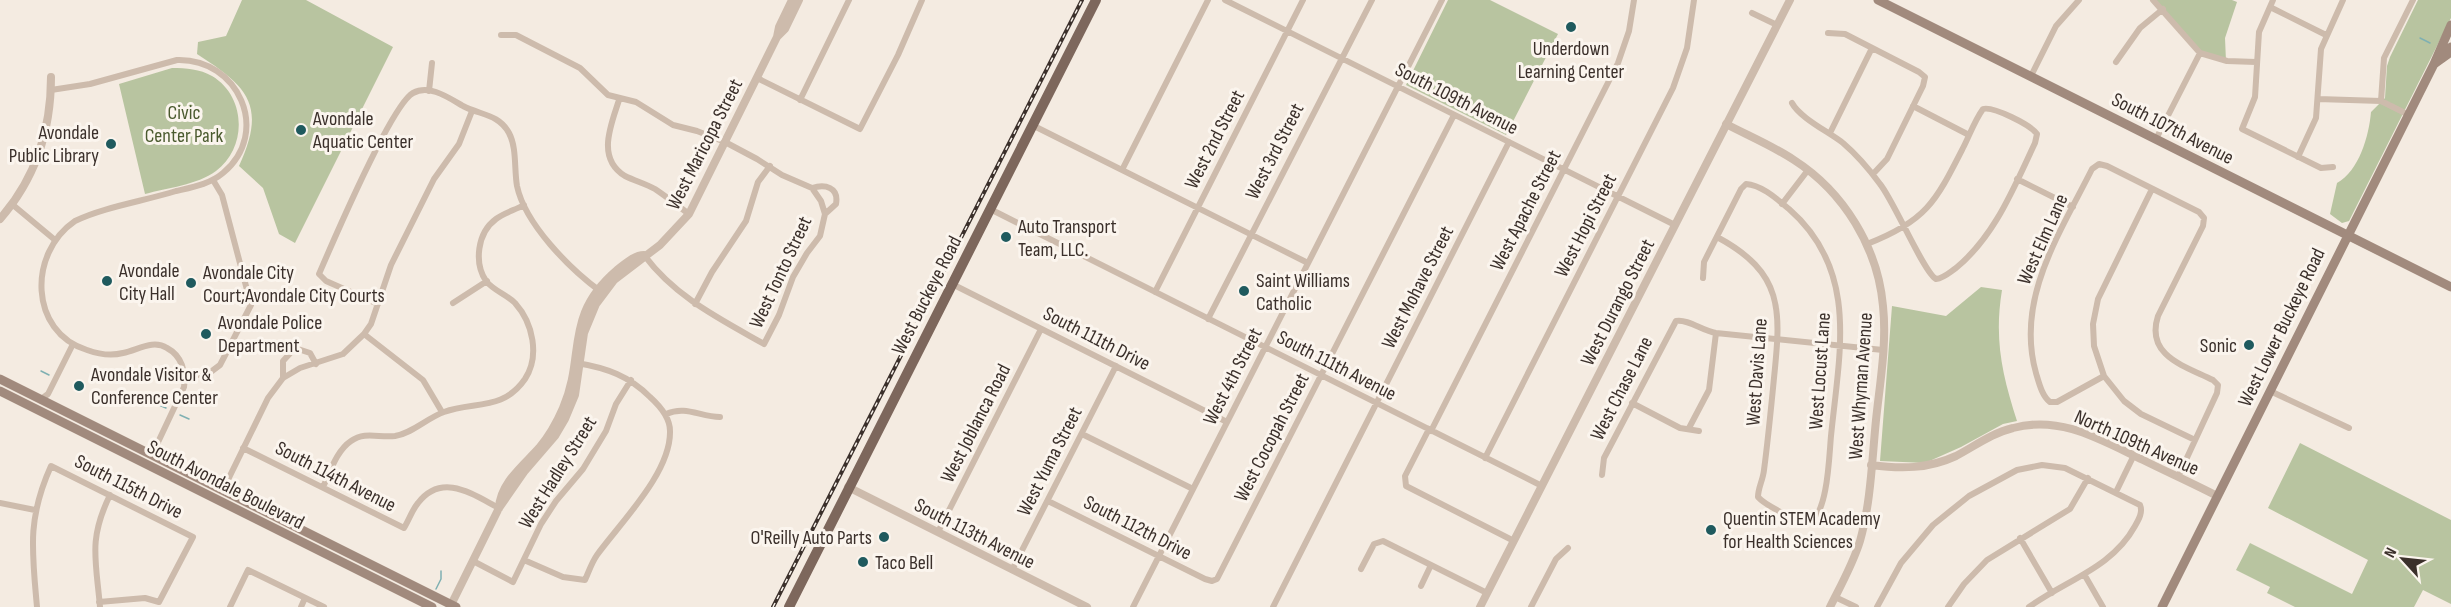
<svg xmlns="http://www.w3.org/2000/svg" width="2451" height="607" font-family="'Sofia Sans Condensed',sans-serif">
	<rect width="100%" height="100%" fill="#f4ebe1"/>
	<path fill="#b8c4a0" d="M242,0H306L393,47L295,243L279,234L263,188L239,166C267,105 248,87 197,54L198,42L226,36Z
		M1448,0H1490L1558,34L1506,135L1406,85Z
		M2153,0H2232L2237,2L2225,38L2226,61L2200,53Z
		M2418,0H2451V18L2349,221L2342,223L2330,214L2337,183C2359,171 2369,136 2371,112L2385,98L2387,66L2390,57Z
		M172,68C186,68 200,69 212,76C247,97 247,148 216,171C197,185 167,188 145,194L119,84Z
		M1981,287L2002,290C1994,339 2002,374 2017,421L2003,424L1961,447L1925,463L1880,461L1892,306L1946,316Z
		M2300,443L2451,520V604L2423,590L2414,607H2295L2267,593L2270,587L2236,570L2250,543L2352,594L2368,560L2268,508Z"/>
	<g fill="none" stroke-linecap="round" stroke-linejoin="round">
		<path stroke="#7fb0b2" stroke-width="1.5" d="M2420,38L2430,43
			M41,371L49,375
			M159,405L166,408
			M180,415L189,419
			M436,589L441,579V571"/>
		<path stroke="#cdbbac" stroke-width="6" d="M1225,0L1675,225
			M2153,0L2200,53L2227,61L2256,62
			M2273,0L2259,32L2255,97L2242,129L2321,168L2333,167
			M2270,7L2326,35
			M1752,13L1777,25
			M1828,33L1845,34L1919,72L1925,77L1923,86L1887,159L1873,174
			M501,35H516L580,68L608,95L636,102L673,125L697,131L725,142L757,159L782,175L812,188L821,201L825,214L820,236L807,253L793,277L779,315L764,344C720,319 675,297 644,255
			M2116,62L2140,28L2163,9
			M2031,76L2056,26L2079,0
			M757,78L860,129L898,55L922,0
			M51,90L90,84L177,60C238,58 272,132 223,173C210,184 193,187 176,191C144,201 104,207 75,221C28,253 29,332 87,350C98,354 112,356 123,353C138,350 153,339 167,348C182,356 186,372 184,387L152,455
			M429,91L432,63
			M2318,99L2381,101L2407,114
			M619,100C611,125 596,158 625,176C635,181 646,184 655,189C667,197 678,206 689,214
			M800,100L849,0
			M2381,101L2384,58L2413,0
			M1792,103C1800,118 1829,132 1843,143C1857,155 1869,169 1880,184C1894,201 1924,273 1936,279C1944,278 1950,272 1956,268C1995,236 2014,187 2035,143L2037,134C2031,125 1993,106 1983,109C1975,120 1970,134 1964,146C1936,201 1927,221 1867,244
			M1913,106L1969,135
			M1032,125L1308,263
			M1830,133L1872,48
			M2156,139L2200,53
			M2298,157L2316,118L2321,49L2343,0
			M1122,170L1208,0
			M2017,179L2073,207
			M812,188C825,184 839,187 836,204L825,214
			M2152,189L2098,299L2093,324L2094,346L2104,376L2124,401L2141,414L2195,440
			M1782,204L1808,170
			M13,205L55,240
			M990,209L1542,486
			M1703,278L1704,262L1741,189L1746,184C1762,185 1778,200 1789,209C1860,271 1839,354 1831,436C1829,457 1828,511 1810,523C1799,522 1766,506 1758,497C1758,488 1763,480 1764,470C1768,440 1771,409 1774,378C1781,310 1784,273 1717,237
			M952,284L1227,422
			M1155,292L1303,0
			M453,303L487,281
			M378,304L326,281L319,274C332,244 391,105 413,93C430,84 449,98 463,106C480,115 499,114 509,133C517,148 514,169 517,186C525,224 570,269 600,291
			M695,304L712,272L746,221L758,182L770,166
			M1208,319L1372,0
			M364,334L423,380L442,412
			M185,376L208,374L220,365L251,305L222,195L213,180
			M2104,376L2057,402H2050C2042,396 2039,383 2036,373C2015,299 2060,233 2092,169L2099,164L2107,166L2199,212L2204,218L2203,226L2158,316C2145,356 2185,366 2213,380L2218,385L2217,393L2178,477
			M283,378V361L295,348L310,353L316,364
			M2270,391L2349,428
			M40,400L48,394L73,344
			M1632,403L1680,428L1699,431
			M666,414C686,405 700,417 720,417
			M1689,428L1709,390L1716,333
			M1429,429L1405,476L1406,486L1514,541
			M1431,431L1618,63L1629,31L1634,0
			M1082,434L1193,489
			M243,448L404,528C409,520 412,510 418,503C442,472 472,494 499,508
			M1485,458L1673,88L1687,48L1694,0
			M1602,475L1604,458L1676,321C1689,319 1702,331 1716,333L1883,350
			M323,487C330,473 336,451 351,441C365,431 379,438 395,436C413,433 427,418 444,412C474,401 503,411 525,379C540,356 533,323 515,303C506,294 494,291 486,281C474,263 477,233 496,219C504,213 515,210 524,205
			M223,490L268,398L283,378L300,368L343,354L364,334L371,324L391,265L434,179L459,144L472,111
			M2116,492L2134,455
			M1048,501L1205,579L1212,581L1217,579L1454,115
			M0,503L35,510
			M938,532L1041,329
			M2020,538L2052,593
			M524,560L563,577L585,580C589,571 592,562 597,555C620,523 671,473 670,431C670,417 660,406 650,397C629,376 607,368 577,363
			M473,561L513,582L541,524L556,501L583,469L606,431L616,404L631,380
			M1361,569L1374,544L1383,541L1487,593
			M1012,570L1116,366
			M2084,574L2103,607
			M1421,586L1431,565
			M1835,597L1856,607
			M37,607C32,551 27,519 51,466L193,537L159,602L145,598L99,602
			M100,607C96,560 88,540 110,495
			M230,607L248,570L324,607
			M301,607L305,598
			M1133,607L1442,0
			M1273,607L1509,142
			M1531,607L1556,559L1568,548
			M1877,607L1901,563L1933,525L1969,496L2017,470L2042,465L2065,468L2140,505C2143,512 2139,519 2135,526C2112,568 2066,580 2029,607
			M1948,607L1964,584L1987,560L2070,509L2088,478"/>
		<path stroke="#cdbbac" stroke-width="8" d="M777,37L785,29L799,0
			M1726,124C1749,136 1773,146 1794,160C1844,192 1878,248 1883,306C1887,344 1880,382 1876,420C1872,459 1871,502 1860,541C1853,564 1841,585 1830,607
			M0,219C36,178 51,131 51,77
			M1871,465C1901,469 1928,469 1956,456C1975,446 1992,433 2013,428C2061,415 2101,440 2143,460C2167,472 2192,483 2217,496
			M848,487L1087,607
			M499,508C500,483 524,465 539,448C549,436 557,422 563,408C586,355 563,316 617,270C625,264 634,255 644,255
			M450,607L499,508L524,472L555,436L565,419L575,395L584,333L596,304L614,280L660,245L689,214L777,37L779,27L792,0
			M1480,607L1790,0"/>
		<path stroke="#a18a7d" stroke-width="9" d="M1878,0L2451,287
			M2434,64L2448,54L2451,47
			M0,379L456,607
			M0,391L432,607
			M2162,607L2434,64L2451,25"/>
		<path stroke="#7d675c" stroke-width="10" d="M789,607L1096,0"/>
		<g stroke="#3b302b" stroke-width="4">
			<path id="rail" d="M773,607L1082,0"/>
		</g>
		<use href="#rail" stroke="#fbf5ee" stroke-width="1.5" stroke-dasharray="4.5" stroke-linecap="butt"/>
	</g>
	<g fill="#1f5a5e" stroke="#fbf5ee" stroke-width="2">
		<circle cx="1571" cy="27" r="6"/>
		<circle cx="301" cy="130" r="6"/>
		<circle cx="111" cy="144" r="6"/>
		<circle cx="1006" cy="237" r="6"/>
		<circle cx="107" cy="281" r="6"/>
		<circle cx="191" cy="283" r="6"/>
		<circle cx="1244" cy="291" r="6"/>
		<circle cx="206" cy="334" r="6"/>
		<circle cx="2249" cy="345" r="6"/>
		<circle cx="79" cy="386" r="6"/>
		<circle cx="1711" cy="530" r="6"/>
		<circle cx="884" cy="537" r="6"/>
		<circle cx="863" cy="562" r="6"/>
	</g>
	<g text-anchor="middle" stroke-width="6" stroke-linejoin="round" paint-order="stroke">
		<g font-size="20" fill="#3b302b" stroke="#fbf5ee" text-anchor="start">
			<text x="1571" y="55" text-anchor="middle">Underdown<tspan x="1571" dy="23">Learning Center</tspan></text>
			<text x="313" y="125">Avondale<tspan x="313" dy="23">Aquatic Center</tspan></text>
			<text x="99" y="139" text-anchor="end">Avondale<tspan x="99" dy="23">Public Library</tspan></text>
			<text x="1018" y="233">Auto Transport<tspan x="1018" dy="23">Team, LLC.</tspan></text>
			<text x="119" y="277">Avondale<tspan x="119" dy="23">City Hall</tspan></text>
			<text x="203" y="279">Avondale City<tspan x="203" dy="23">Court;Avondale City Courts</tspan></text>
			<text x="1256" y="287">Saint Williams<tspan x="1256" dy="23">Catholic</tspan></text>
			<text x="218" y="329">Avondale Police<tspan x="218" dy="23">Department</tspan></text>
			<text x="2237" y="352" text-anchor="end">Sonic</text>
			<text x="91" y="381">Avondale Visitor &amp;<tspan x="91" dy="23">Conference Center</tspan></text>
			<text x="1723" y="525">Quentin STEM Academy<tspan x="1723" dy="23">for Health Sciences</tspan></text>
			<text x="872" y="544" text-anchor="end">O'Reilly Auto Parts</text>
			<text x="875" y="569">Taco Bell</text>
		</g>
		<g font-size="20" fill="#3b302b" stroke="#fbf5ee">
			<text transform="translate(1457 98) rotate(27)" y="7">South 109th Avenue</text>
			<text transform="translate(2173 128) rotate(27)" y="7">South 107th Avenue</text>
			<text transform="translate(1214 139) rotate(-63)" y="7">West 2nd Street</text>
			<text transform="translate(704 144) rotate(-63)" y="7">West Maricopa Street</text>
			<text transform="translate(1274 151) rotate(-63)" y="7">West 3rd Street</text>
			<text transform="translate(1525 210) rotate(-63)" y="7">West Apache Street</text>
			<text transform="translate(1585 225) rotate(-63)" y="7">West Hopi Street</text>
			<text transform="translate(2042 239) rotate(-66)" y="7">West Elm Lane</text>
			<text transform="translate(780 272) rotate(-65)" y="7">West Tonto Street</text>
			<text transform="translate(1417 287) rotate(-63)" y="7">West Mohave Street</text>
			<text transform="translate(926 295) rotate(-63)" y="7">West Buckeye Road</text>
			<text transform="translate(1617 302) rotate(-63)" y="7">West Durango Street</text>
			<text transform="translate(2281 327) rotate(-64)" y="7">West Lower Buckeye Road</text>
			<text transform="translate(1097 338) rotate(27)" y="7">South 111th Drive</text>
			<text transform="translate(1337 365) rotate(27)" y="7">South 111th Avenue</text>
			<text transform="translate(1819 371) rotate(-86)" y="7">West Locust Lane</text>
			<text transform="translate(1756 372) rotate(-86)" y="7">West Davis Lane</text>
			<text transform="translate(1232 376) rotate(-63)" y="7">West 4th Street</text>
			<text transform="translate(1860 386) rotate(-86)" y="7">West Whyman Avenue</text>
			<text transform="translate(1621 388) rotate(-63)" y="7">West Chase Lane</text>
			<text transform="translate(975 423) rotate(-63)" y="7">West Joblanca Road</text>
			<text transform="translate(1271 437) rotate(-63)" y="7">West Cocopah Street</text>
			<text transform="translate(2137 442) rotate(24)" y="7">North 109th Avenue</text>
			<text transform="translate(1049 461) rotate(-63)" y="7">West Yuma Street</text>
			<text transform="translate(557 472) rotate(-58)" y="7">West Hadley Street</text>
			<text transform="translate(336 476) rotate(27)" y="7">South 114th Avenue</text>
			<text transform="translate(226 484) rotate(27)" y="7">South Avondale Boulevard</text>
			<text transform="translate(129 486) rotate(27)" y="7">South 115th Drive</text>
			<text transform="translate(1138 527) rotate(27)" y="7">South 112th Drive</text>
			<text transform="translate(975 533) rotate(27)" y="7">South 113th Avenue</text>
		</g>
		<g font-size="20" fill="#4a5a2e" stroke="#fbf5ee">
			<text x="184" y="119">Civic<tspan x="184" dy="23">Center Park</tspan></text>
		</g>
	</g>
	<g transform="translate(2403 559) rotate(297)" stroke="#fbf5ee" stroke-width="4.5" paint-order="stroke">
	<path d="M0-4.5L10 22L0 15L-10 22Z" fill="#3b302b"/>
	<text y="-9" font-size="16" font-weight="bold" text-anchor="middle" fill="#3b302b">N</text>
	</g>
</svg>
